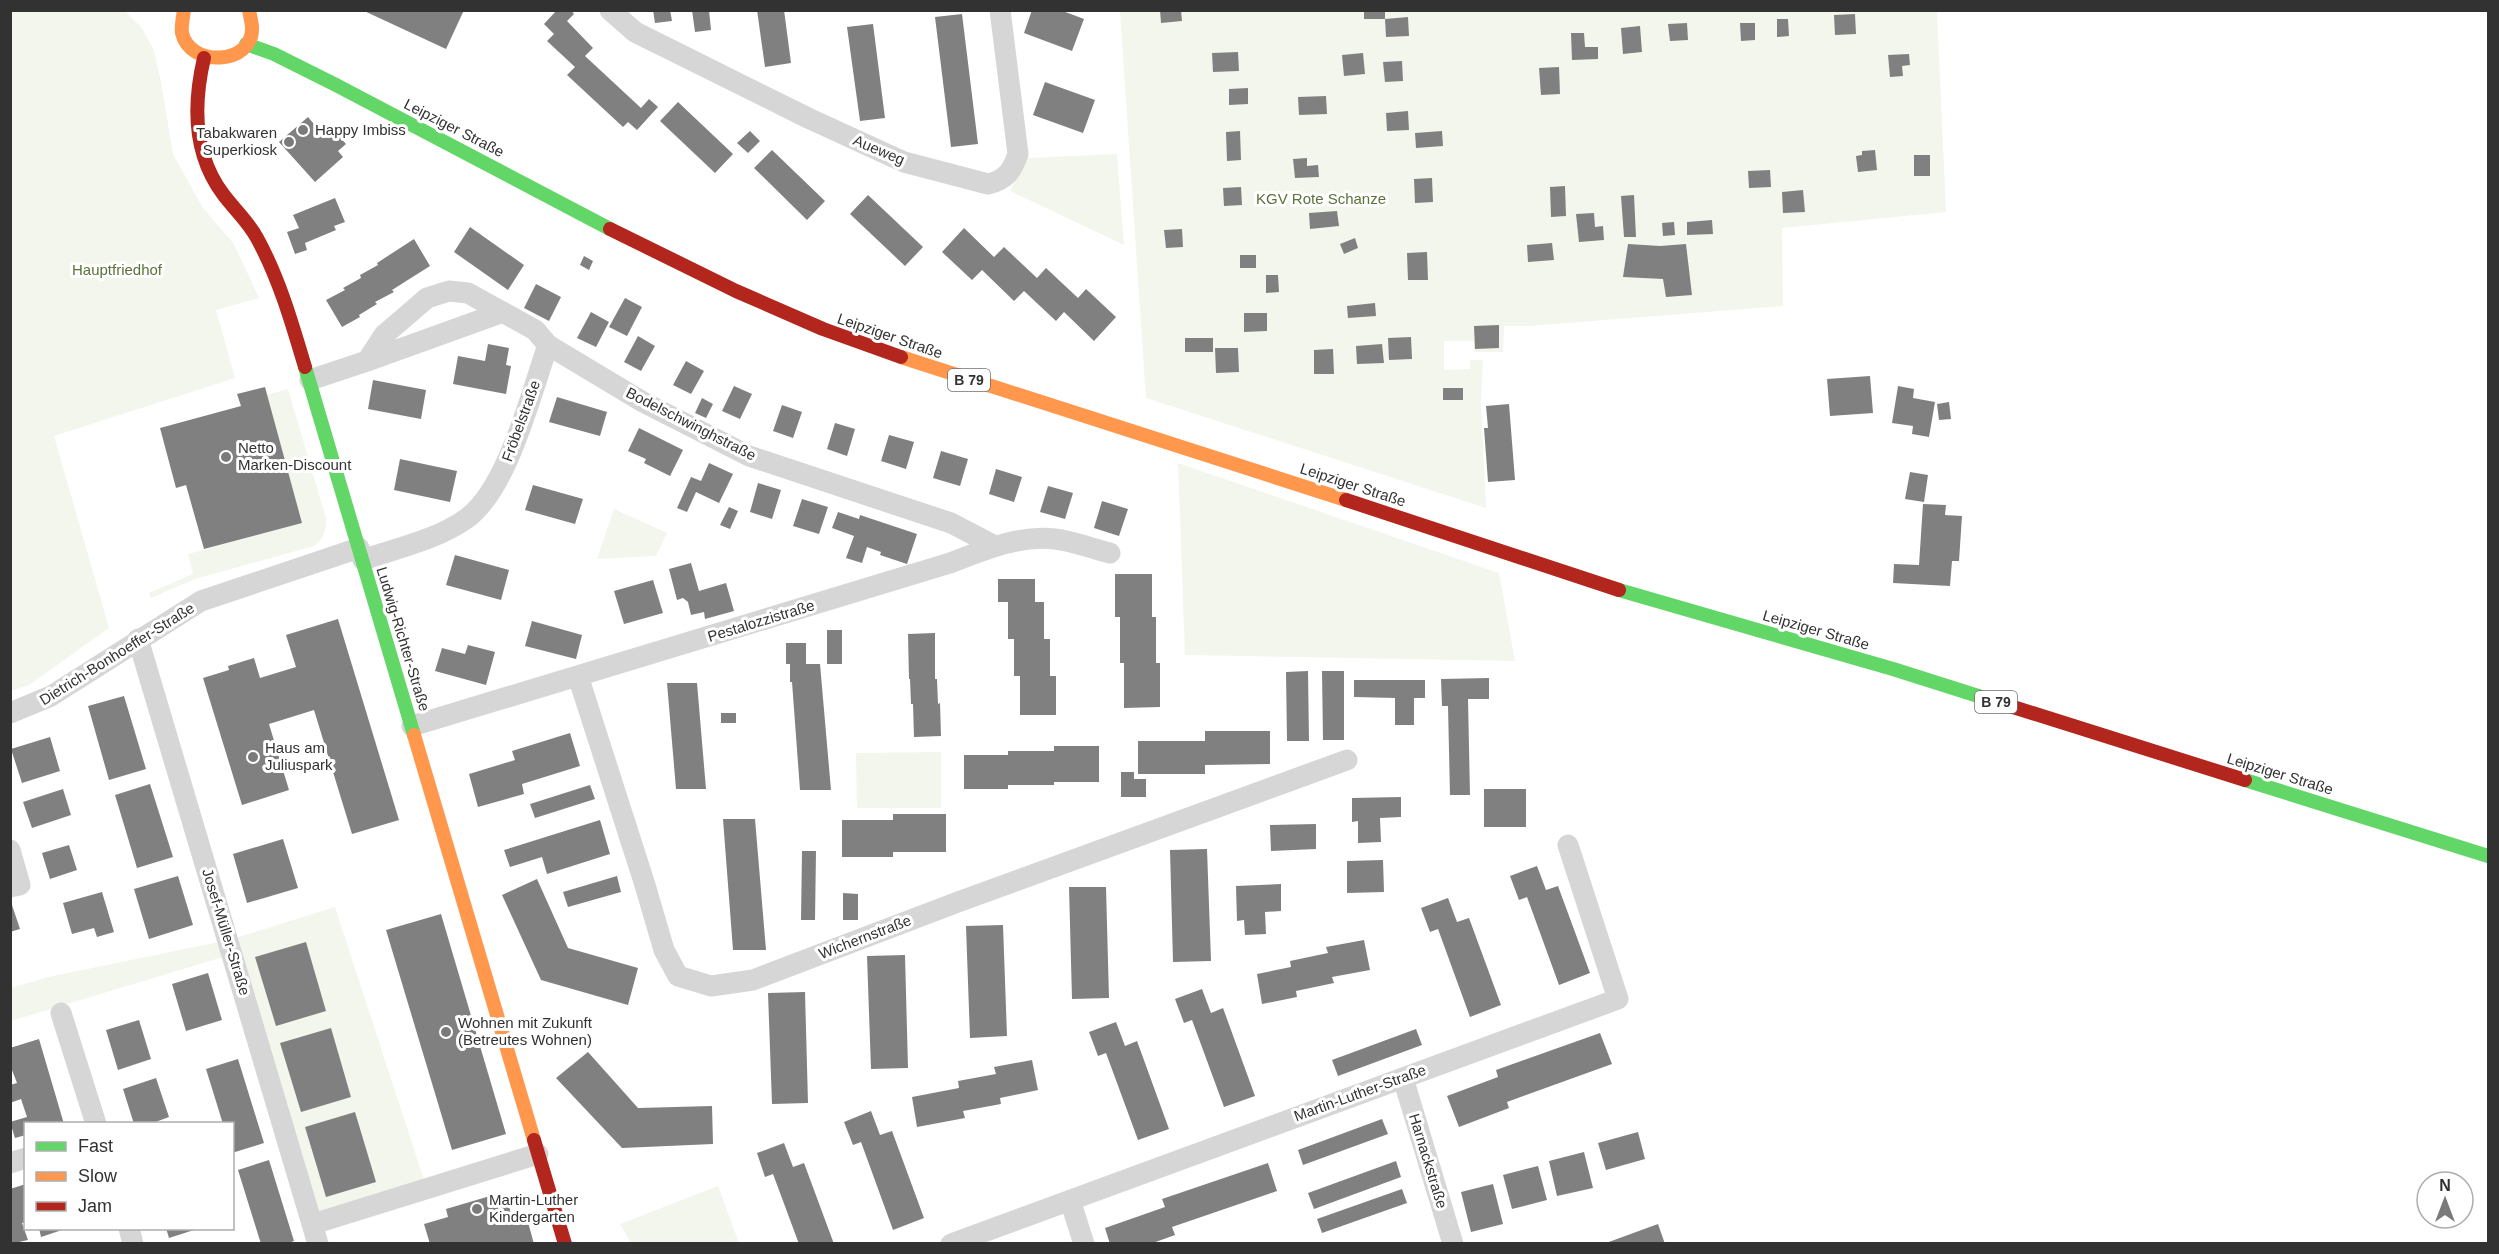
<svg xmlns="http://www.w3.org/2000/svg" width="2499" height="1254" font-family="Helvetica,sans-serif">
	<rect width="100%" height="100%" fill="#fff"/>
	<path fill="#f3f6ed" d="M10,11H125L142,28L154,51L161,82L173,154L203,208L234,244L259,298L216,310L235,378L54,436L109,628L29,685L11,691Z
		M1120,11H1937L1946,212L1782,228L1783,306L1528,326H1504L1503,352H1474V341H1444V370L1470,369V360H1483L1481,402L1486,508L1146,398Z
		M1117,154L1124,245L1010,191L1027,158Z
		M288,389L326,518C326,531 324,538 314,546L195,579L151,598L149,593L193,574L188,554L302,523L267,395Z
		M1178,463L1499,573L1515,661L1185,655Z
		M614,509L667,533L656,556L597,559Z
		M941,752V808H857L856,753Z
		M335,907L427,1189L313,1224L233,954L11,1021V988L48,977L229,940Z
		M718,1186L739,1243H631L620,1224Z"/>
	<path fill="#808080" d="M362,10H464L446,49Z
		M557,10H571L574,14L567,21L593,48L585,56L641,108L649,99L658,107L637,130L628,122L623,127L567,75L575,67L547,41L554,34L544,24Z
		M653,10H670L672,21L655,23Z
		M692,10H709L711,30L695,32Z
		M757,10H784L791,63L765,67Z
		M1032,10H1060L1084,19L1072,51L1024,33Z
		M1160,10H1181L1182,21L1161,23Z
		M1364,10H1385V19H1364Z
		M962,14L978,144L951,147L935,17Z
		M1855,14L1856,34L1835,35L1834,15Z
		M1408,17L1409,36L1386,37L1385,19Z
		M1777,19H1788L1789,36L1777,37Z
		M1687,23L1688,40L1670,41L1668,24Z
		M1740,23H1755V40L1741,41Z
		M873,24L885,118L860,121L847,27Z
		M1640,26L1642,52L1623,54L1621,28Z
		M1571,33H1584L1585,47H1598V59L1572,60Z
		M1238,52L1239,71L1213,72L1212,53Z
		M1363,53L1365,74L1344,76L1342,55Z
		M1909,54L1910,65L1902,66L1903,76L1890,77L1888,55Z
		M1402,61L1403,81L1385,82L1383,62Z
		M1559,67L1560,94L1541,95L1539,68Z
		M1045,82L1095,100L1083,133L1033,115Z
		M1248,88V104L1229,105V89Z
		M1326,96L1327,114L1299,115L1298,97Z
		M678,102L733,154L715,173L660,121Z
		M1408,111L1409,130L1387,131L1386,113Z
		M308,117L325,137L333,129L346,144L338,151L343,157L315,182L279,142Z
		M750,131L760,141L748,153L737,143Z
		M1240,131L1241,160L1227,161L1226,132Z
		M1442,131L1443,146L1416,148L1415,133Z
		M772,150L825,201L807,220L754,168Z
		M1875,150L1877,170L1858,172L1856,156L1862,155V151Z
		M1914,155H1930V176H1914Z
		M1307,158V166L1318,165L1319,177L1295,178L1293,159Z
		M1770,170L1771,187L1749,188L1748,171Z
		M1432,178L1433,202L1415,203L1414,179Z
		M1565,186L1566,216L1551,217L1550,187Z
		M1241,187L1242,205L1224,206L1223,188Z
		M1803,190L1805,212L1783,213L1782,192Z
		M868,195L923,247L905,266L850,214Z
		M1634,195L1636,237H1624L1621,196Z
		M335,198L345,222L334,226L336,230L305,243L307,250L295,254L287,232L299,228L293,215Z
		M1337,211L1339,226L1310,229L1309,213Z
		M1594,213L1595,227L1603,226L1604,240L1579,242L1576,214Z
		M1712,220L1713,234L1687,235V222Z
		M1674,222L1675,235L1663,236L1662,223Z
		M470,227L524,265L508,290L454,252Z
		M964,228L994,257L1004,247L1037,278L1046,268L1078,298L1086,289L1116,317L1094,341L1064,312L1056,321L1024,291L1014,301L982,270L972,280L942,252Z
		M1182,229L1183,247L1166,248L1164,230Z
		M1355,238L1358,248L1344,254L1340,244Z
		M414,239L430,266L392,290L394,292L375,302L377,304L359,315L360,317L342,327L326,300L345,290L343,288L361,278L360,275L378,265L377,263Z
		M1552,243L1554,260L1528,262L1527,245Z
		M1628,244L1660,246L1686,244L1692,295L1666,297L1663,279L1623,277Z
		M1427,252L1428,280H1408L1407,253Z
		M1240,255H1256V268H1240Z
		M584,256L593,261L589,270L580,265Z
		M1266,275H1278L1279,292L1266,293Z
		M536,284L561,297L549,321L524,308Z
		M625,298L642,307L627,336L609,327Z
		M1375,303L1376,316L1348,318L1347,306Z
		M591,312L609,322L596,347L577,338Z
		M1244,313H1267V331L1244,332Z
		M1499,325V348L1475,349L1474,326Z
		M638,336L655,346L641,371L624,362Z
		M1411,337L1412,359L1389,360L1388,338Z
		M1185,338H1213V352H1185Z
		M488,344L509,348L506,365L511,366L506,394L453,384L458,356L485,361Z
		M1382,344L1384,363L1357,364L1356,346Z
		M1215,348H1238L1239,372L1216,373Z
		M1333,349L1334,374H1314V350Z
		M686,361L704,371L691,394L673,385Z
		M1870,376L1873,413L1830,416L1827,379Z
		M373,380L426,390L421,419L368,409Z
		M734,386L752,394L740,419L722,411Z
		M1898,386L1914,389L1913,398L1935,402L1929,437L1912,434L1913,426L1892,423Z
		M265,387L302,523L204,549L186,485L176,488L160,428L241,406L237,394Z
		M1443,388H1463V400H1443Z
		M557,397L607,412L600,436L549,422Z
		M702,398L713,404L706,418L695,413Z
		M1949,402L1951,419L1939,420L1937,404Z
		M1509,404L1515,480L1488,482L1484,428H1488L1486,406Z
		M782,405L802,412L793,438L773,431Z
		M835,423L855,429L847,456L827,449Z
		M639,428L683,450L670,476L644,463L646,459L628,451Z
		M889,435L914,442L906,469L881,461Z
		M941,451L968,459L960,486L933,478Z
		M400,459L457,471L450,502L394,490Z
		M709,463L733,474L719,503L696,492L687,512L677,508L691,477L701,481Z
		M996,469L1022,477L1014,502L989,494Z
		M1910,472L1928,475L1924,502L1905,499Z
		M758,483L781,490L772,519L750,512Z
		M533,485L583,499L575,524L525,510Z
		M1048,486L1073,493L1065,519L1040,512Z
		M802,499L828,507L819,534L793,526Z
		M1102,501L1128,509L1119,536L1094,528Z
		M1923,504L1946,505L1945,515L1962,516L1959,561H1952L1950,586L1893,583L1894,564L1919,565Z
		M729,507L738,511L730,529L720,525Z
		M838,512L859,519L860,515L917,534L907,564L880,555L881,552L867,547L862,563L846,558L854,536L832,528Z
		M455,555L509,570L501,600L446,585Z
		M691,563L699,591L726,583L734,611L705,619L704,612L691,615L688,602L683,598L677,600L669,569Z
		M1115,574H1152V617H1156V663H1160V707L1124,708V663H1120V617H1115Z
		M998,579H1035V602H1044V639H1050V676H1056V715H1020V676H1014V639H1008V602H998Z
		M653,580L663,613L624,624L614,591Z
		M338,619L399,820L352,834L314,710L269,724L289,790L242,805L203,678L229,670L228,666L254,658L260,678L296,667L286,635Z
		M532,621L582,635L576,659L525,646Z
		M827,630H842V664H827Z
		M935,633V679H937L938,704L940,703L941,736L914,737L913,704H911L910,679H909L908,634Z
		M786,643H806V664H820L831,790H800L792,682H790V664H786Z
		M468,645L495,652L486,685L435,671L442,648L465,654Z
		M1308,671L1309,741H1287L1286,672Z
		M1322,671H1344V740H1323Z
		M1489,678V699H1468L1470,795H1450L1448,706H1442L1441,679Z
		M1354,680H1425V698H1414V725H1395V698L1354,697Z
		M667,683H697L706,789H676Z
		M124,696L146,769L109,780L88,706Z
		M721,713H736V723H721Z
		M1205,731H1270V764L1205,765V774H1138V741H1205Z
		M570,733L580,766L522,784L524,794L478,807L469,774L515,760L512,751Z
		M50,737L60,771L22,783L11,749Z
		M1054,746H1099V782H1054V785H1008V789H964V755H1008V751H1054Z
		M1121,772H1134V779H1146V797H1121Z
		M150,784L173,857L137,868L115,795Z
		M590,785L595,799L535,818L530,804Z
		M63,789L71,815L32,828L23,802Z
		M1484,789H1526V827H1484Z
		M1401,797V817L1380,818L1381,842L1358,843V821L1352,822V798Z
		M893,814H946V852H893V857H842V820H893Z
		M723,819H755L766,950H733Z
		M600,820L610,854L547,874L542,857L510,867L504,850Z
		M1316,824V849L1271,851L1270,825Z
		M283,839L298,888L247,903L233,854Z
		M69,845L77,870L50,879L42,853Z
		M1207,849L1211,961L1173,962L1170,850Z
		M802,851H816L815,920H801Z
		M1383,860L1384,892L1347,893V861Z
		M1537,866L1546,890L1558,886L1590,973L1559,985L1527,897L1519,900L1510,876Z
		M178,876L193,925L149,939L134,889Z
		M617,876L621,892L568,907L563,892Z
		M537,879L568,948L638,968L628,1005L541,980L502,895Z
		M1281,884V911L1265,912L1266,934L1245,935L1244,920L1237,921L1236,886Z
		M1069,887H1106L1109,998L1072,999Z
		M102,892L114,932L97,937L94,928L72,934L63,903Z
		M843,893L858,894V920H843Z
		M1448,898L1457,922L1469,918L1501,1005L1470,1017L1438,929L1430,932L1421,908Z
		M10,899L20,929L10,932Z
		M441,914L506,1134L452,1150L386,930Z
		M1003,925L1007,1036L970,1038L966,926Z
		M1364,940L1370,970L1332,977L1334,983L1296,991L1297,997L1262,1004L1257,974L1291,967L1290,961L1328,953L1326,947Z
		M306,942L326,1011L276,1026L255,957Z
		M905,955L908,1068L871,1069L867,956Z
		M208,973L222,1020L186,1031L172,984Z
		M1202,989L1211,1013L1223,1008L1255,1096L1224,1107L1192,1020L1184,1023L1175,999Z
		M805,992L808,1103L772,1104L768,993Z
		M139,1020L151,1059L118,1070L106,1030Z
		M1116,1022L1125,1046L1137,1041L1169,1129L1138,1140L1106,1053L1098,1056L1089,1032Z
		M331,1028L351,1097L301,1112L280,1043Z
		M1416,1029L1422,1045L1338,1076L1332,1060Z
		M1600,1033L1612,1064L1507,1102L1509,1108L1459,1127L1447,1096L1498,1077L1496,1070Z
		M39,1039L64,1124H26V1135L15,1138L10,1122L27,1117L21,1099L10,1103V1085L17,1083L10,1065V1048Z
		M588,1052L638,1108L712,1106L713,1144L622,1148L556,1078Z
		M238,1059L264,1143L232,1153V1124H223L206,1069Z
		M1032,1060L1038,1090L1000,1098L1001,1104L963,1111L965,1118L917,1127L912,1097L959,1088L958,1081L996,1074L994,1067Z
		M156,1078L169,1117L150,1124H134L123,1089Z
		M871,1111L880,1135L892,1131L924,1218L893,1230L861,1142L853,1145L844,1122Z
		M355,1112L376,1182L326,1197L305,1127Z
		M1382,1119L1388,1134L1303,1165L1298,1150Z
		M1638,1132L1645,1159L1606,1170L1598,1143Z
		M784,1143L793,1167L804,1163L834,1244H799L773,1174L765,1177L757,1153Z
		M1584,1152L1593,1188L1557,1196L1549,1161Z
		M269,1160L294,1241L285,1244H261L238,1170Z
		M1396,1161L1401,1177L1314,1209L1308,1193Z
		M1268,1163L1277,1191L1172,1227L1175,1235L1150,1244H1110L1105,1228L1165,1207L1162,1199Z
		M1538,1166L1547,1200L1512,1209L1503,1175Z
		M26,1184V1222L22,1223L28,1240L10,1244V1189Z
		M1493,1184L1503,1224L1471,1232L1461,1192Z
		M1402,1189L1407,1203L1322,1233L1317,1219Z
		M490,1196L493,1206L508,1202L512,1218L526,1215L534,1244H430L424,1224L448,1217L446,1209Z
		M1658,1224L1665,1244H1606V1243Z
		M39,1228H62V1230L41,1237Z
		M166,1228H197V1229L169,1238Z"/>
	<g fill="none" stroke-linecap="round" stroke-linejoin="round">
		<path stroke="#d6d6d6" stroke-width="21" d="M610,10L635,32L808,118L904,162L988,184C1006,180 1012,171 1018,154L1000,10
			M503,312L367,361L384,335L427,298L449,291L468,293L535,330L548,345L643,402L749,456L951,523L995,546
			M310,380L367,361
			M363,560C397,548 436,540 466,519C508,489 531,393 548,345
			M138,639L318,1244
			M578,676L645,885L664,950L678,976L711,986L753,980L958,902L1347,760
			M10,713L51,696L201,601L359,548
			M412,726L950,563C984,550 1018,535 1055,539C1073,541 1093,549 1110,553
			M10,850L20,885L10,887
			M61,1013L96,1124
			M1403,1078L1453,1244
			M10,1163L26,1158
			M1070,1200L1084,1244
			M313,1224L538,1154
			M129,1228L133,1244
			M951,1244L1618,999L1568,845"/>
		<path stroke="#63d668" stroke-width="14" d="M246,44L274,54L336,85L610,229
			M305,367L414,735
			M1619,590L1893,669L1994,701
			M2245,780L2488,856"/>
		<path stroke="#ff974d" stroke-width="14" d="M184,10C183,17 181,27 182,33C190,68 253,65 252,28C252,23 250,16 249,10
			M901,357L1346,500
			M414,735L534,1140"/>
		<path stroke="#b3261e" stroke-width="14" d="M204,58C193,105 193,154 223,194C234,209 248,221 257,238C279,278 292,323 305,367
			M610,229L736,291L823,329L901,357
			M1346,500L1619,590
			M1994,701L2245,780
			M534,1140L565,1244"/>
	</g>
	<g fill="#7a7a7a" stroke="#fff" stroke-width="2">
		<circle cx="303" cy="130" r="6"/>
		<circle cx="289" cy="142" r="6"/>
		<circle cx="226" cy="457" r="6"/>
		<circle cx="253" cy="757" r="6"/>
		<circle cx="446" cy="1032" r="6"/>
		<circle cx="477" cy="1209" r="6"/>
	</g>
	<g text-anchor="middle" stroke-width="6" stroke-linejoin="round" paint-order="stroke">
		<g fill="#fff" stroke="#707070" stroke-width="1.5">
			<rect x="948" y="369" width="42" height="22" rx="4.5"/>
			<rect x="1975" y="691" width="42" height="22" rx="4.5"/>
		</g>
		<g font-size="14" font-weight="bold" fill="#323232">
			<text x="969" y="385">B 79</text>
			<text x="1996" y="707">B 79</text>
		</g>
		<g font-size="15" fill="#323232" stroke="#fff">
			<text transform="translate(454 128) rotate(27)" y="5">Leipziger Straße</text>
			<text transform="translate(879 150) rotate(23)" y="5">Aueweg</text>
			<text transform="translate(890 336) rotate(19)" y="5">Leipziger Straße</text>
			<text transform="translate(521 421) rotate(-70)" y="5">Fröbelstraße</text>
			<text transform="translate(691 424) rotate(27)" y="5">Bodelschwinghstraße</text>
			<text transform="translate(1353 485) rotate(18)" y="5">Leipziger Straße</text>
			<text transform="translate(761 621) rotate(-17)" y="5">Pestalozzistraße</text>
			<text transform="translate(1816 630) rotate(16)" y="5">Leipziger Straße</text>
			<text transform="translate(403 639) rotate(73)" y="5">Ludwig-Richter-Straße</text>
			<text transform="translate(117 654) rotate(-32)" y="5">Dietrich-Bonhoeffer-Straße</text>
			<text transform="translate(2280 774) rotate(17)" y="5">Leipziger Straße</text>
			<text transform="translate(226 932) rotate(73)" y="5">Josef-Müller-Straße</text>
			<text transform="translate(865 937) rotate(-21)" y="5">Wichernstraße</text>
			<text transform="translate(1360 1093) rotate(-20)" y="5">Martin-Luther-Straße</text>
			<text transform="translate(1428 1161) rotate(73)" y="5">Harnackstraße</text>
		</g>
		<g font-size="15" fill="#323232" stroke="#fff" text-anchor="start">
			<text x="315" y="135">Happy Imbiss</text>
			<text x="277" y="138" text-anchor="end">Tabakwaren<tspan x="277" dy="17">Superkiosk</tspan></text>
			<text x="238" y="453">Netto<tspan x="238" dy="17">Marken-Discount</tspan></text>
			<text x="265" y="753">Haus am<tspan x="265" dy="17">Juliuspark</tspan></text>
			<text x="458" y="1028">Wohnen mit Zukunft<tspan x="458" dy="17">(Betreutes Wohnen)</tspan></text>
			<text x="489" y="1205">Martin-Luther<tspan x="489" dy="17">Kindergarten</tspan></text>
		</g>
		<g font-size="15" fill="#5b723a" stroke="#fff">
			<text x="1321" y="204">KGV Rote Schanze</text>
			<text x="117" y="275">Hauptfriedhof</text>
		</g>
	</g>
	<rect width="2499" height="1254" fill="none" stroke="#323232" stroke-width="24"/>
	<rect x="24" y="1122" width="210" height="108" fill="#ffffff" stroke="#adadad" stroke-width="1.5"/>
	<rect x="36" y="1142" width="30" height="9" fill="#63d668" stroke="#adadad" stroke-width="1.5"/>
	<text x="78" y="1152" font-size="18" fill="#323232">Fast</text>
	<rect x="36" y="1172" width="30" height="9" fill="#ff974d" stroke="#adadad" stroke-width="1.5"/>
	<text x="78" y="1182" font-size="18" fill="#323232">Slow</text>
	<rect x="36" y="1202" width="30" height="9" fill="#b3261e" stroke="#adadad" stroke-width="1.5"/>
	<text x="78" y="1212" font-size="18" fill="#323232">Jam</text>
	<g transform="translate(2445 1200)"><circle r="28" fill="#ffffff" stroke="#adadad" stroke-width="1.5"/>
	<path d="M0-4.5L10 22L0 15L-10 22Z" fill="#7a7a7a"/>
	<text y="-9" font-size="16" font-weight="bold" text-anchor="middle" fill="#323232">N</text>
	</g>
</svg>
